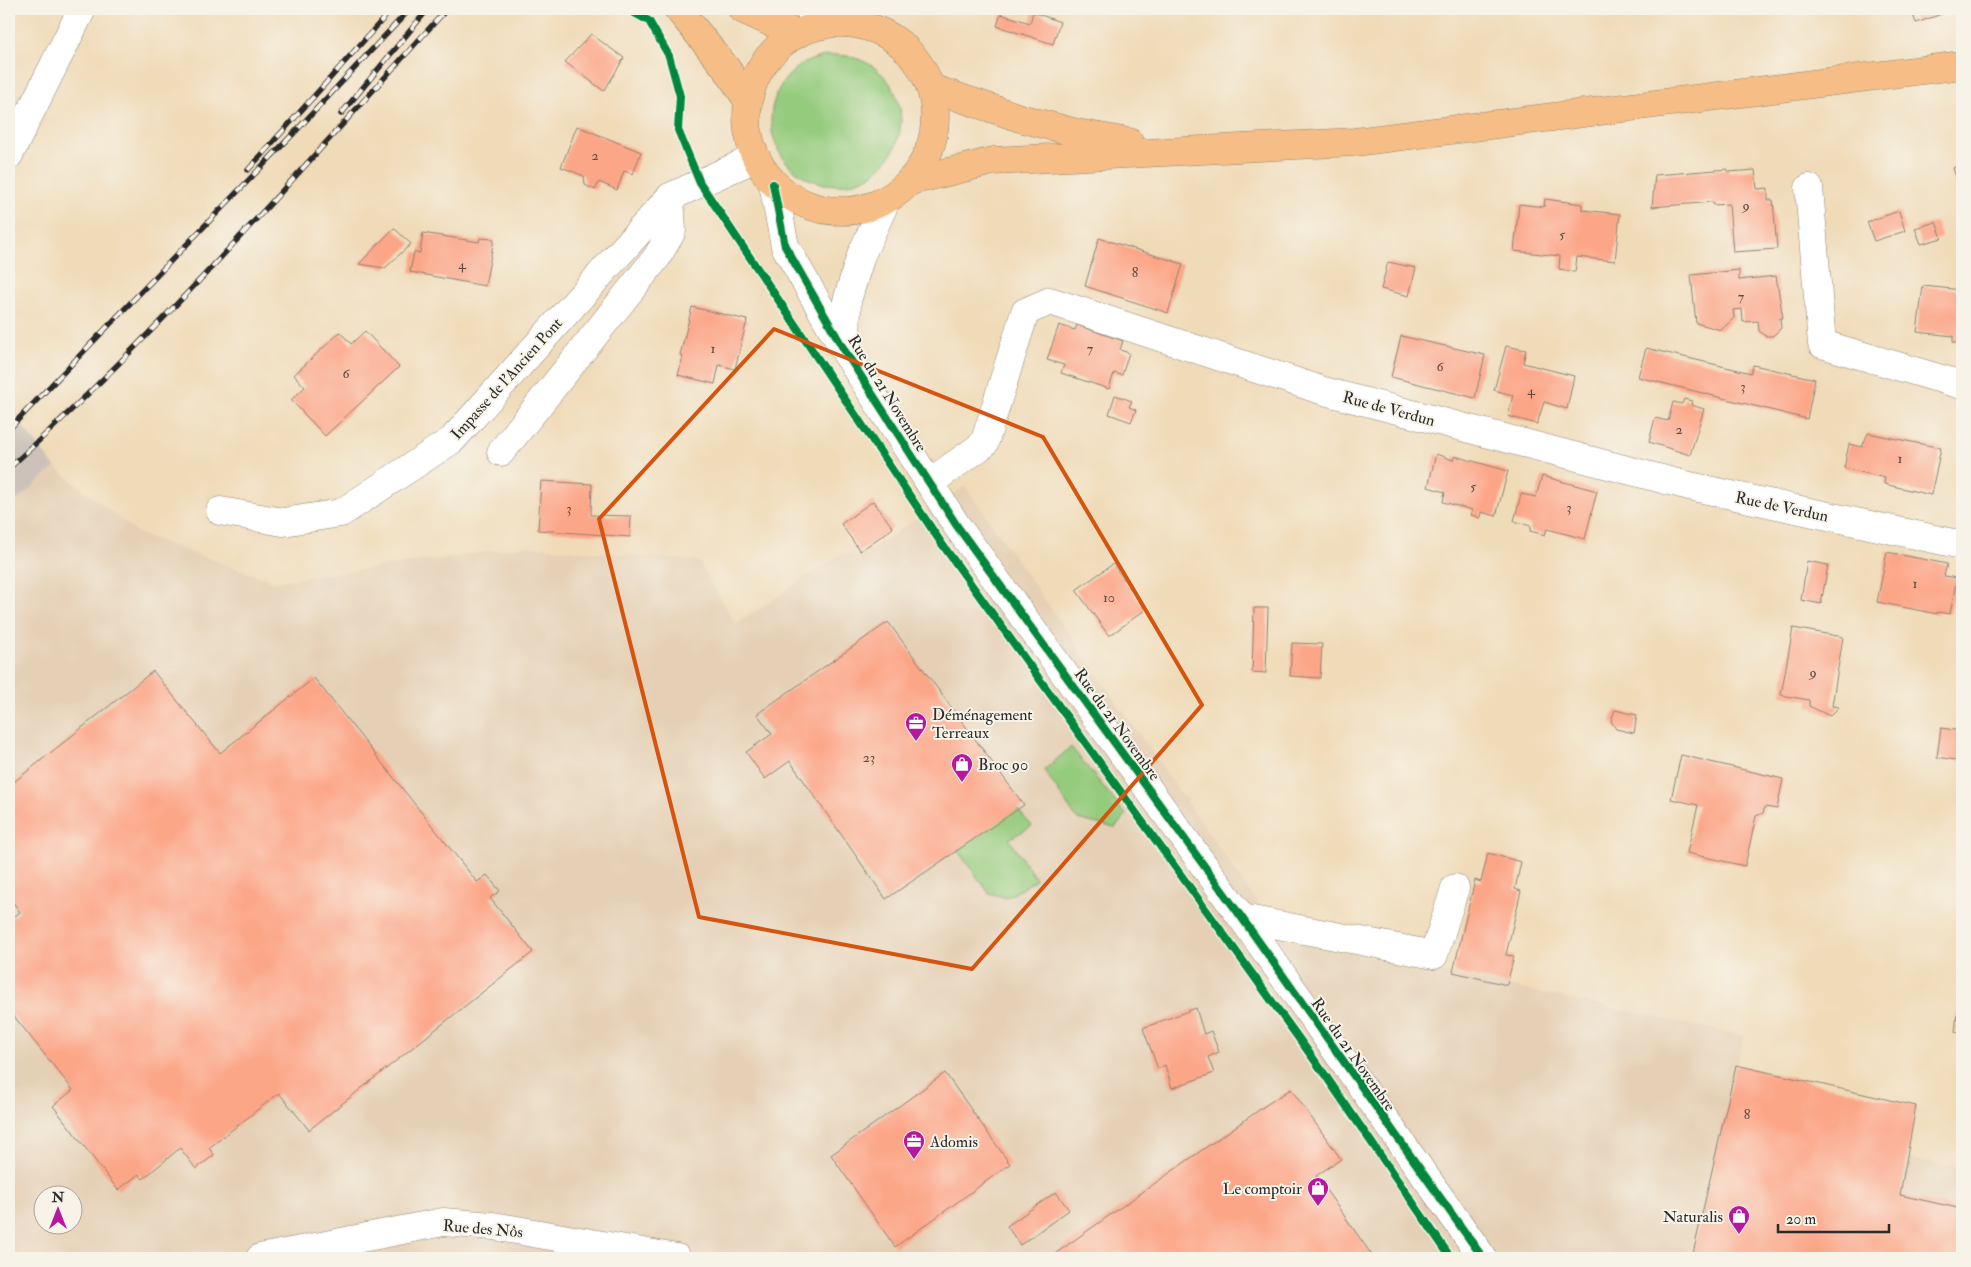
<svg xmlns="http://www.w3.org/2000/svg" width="1971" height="1267" font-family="'IM FELL Double Pica',serif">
	<rect width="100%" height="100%" fill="#f7f3e8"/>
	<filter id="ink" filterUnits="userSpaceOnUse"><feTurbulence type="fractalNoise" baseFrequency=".02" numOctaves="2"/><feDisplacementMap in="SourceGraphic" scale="10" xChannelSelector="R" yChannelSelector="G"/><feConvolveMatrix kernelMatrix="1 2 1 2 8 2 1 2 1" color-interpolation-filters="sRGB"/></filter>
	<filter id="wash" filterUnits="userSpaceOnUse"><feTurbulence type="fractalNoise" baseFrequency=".0096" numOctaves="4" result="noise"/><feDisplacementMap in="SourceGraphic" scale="20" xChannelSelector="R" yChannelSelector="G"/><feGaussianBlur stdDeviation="1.12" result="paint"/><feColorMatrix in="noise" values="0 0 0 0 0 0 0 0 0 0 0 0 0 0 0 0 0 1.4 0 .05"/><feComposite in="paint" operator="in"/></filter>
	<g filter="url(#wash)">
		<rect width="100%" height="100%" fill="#f0dbb9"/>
		<path fill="#e5d0b5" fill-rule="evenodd" d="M55,467L138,533L274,582L527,546L698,561L736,624L844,552L858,558L965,486L1282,938L1745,1036L1736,1065L1916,1106L1908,1159L1962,1167V1258H9V509ZM42,1194H72V1224H42Z"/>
		<path fill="#ccc2b9" d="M9,410L55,467L9,508Z"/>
		<path fill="#94cb7d" stroke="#607b54" d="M771 120a65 65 0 1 1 130 0a65 65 0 1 1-130 0Z
			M1071,747L1126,815L1115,828L1077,819L1044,770Z
			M1017,809L1032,826L1009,839L1036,879L1007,898L989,893L957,850Z"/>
		<g id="blocks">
			<path fill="#fca688" d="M1911,9H1953V10L1916,23Z
				M1033,12L1060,22L1053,44L997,26L1001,14L1030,23Z
				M591,34L624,58L604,91L565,62Z
				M577,126L641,152L633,174L624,171L617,190L599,182L595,190L585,185L584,176L561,167Z
				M1962,165V196L1953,168Z
				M1728,169V172L1755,170L1757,189L1768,188V200H1773L1777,249L1733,252L1729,204L1713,205V202L1652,207L1655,175Z
				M1545,199L1582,204V210L1620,214L1615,261L1577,257L1575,272L1559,269L1560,256L1514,251L1519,204L1544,207Z
				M1899,211L1905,231L1874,241L1867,222Z
				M1936,222L1942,238L1921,244L1915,228Z
				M394,228L411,244L385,268L359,264Z
				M423,233L479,242L480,238L494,239L485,286L410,272L414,252L420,253Z
				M1099,238L1183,264L1168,313L1085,286Z
				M1388,262L1416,268L1409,296L1381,289Z
				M1739,270V280L1776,276L1783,318H1780L1781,328L1773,336H1766L1759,331L1758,321L1743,322L1742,309L1733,310L1734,318L1721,330L1696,323L1691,275Z
				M1923,286L1962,290V343L1953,342V336L1917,332Z
				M692,307L747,320L735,369L719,365L715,384L678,375L683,356L680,355Z
				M1059,325L1075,330L1077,325L1123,341L1120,350L1129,353L1122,375L1114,373L1109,389L1061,373L1064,365L1047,360Z
				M365,331L399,367L325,436L291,400L305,387L294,375L340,332L351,344Z
				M1401,336L1485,355L1475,398L1391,377Z
				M1506,346L1526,350L1523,363L1574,376L1567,409L1544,402L1537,424L1508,416L1513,395L1494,390Z
				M1646,348L1751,373L1753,365L1815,379L1807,419L1638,377Z
				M1115,395L1132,401L1129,407L1136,410L1131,422L1109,414Z
				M1684,399L1692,401L1691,405L1704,409L1690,455L1649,442L1655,418L1668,421L1673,402L1682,404Z
				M1868,433L1941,448L1931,495L1884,484L1885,478L1844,468L1849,444L1862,447Z
				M1436,454L1453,460L1455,456L1508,471L1496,516L1481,512L1480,518L1471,515L1472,510L1443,502L1445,492L1428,487Z
				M1542,476L1597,491L1585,539L1547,529L1545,535L1530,531L1531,526L1514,521L1521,494L1536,497Z
				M541,481L592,484L591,515L631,516L630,537L538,530Z
				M873,501L893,528L860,551L841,524Z
				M1887,552L1947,564L1944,576L1957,578L1950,614L1937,612V614L1877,602Z
				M1807,561L1828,565L1821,604L1801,600Z
				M1113,564L1145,610L1109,636L1076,590Z
				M1254,608H1268L1266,673L1252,672Z
				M888,622L1024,805L886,899L790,761L765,779L746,752L772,734L757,714Z
				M1793,628L1843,637L1832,706L1839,707L1830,716L1809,706V700L1781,695Z
				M1292,643L1322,644L1320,678L1290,676Z
				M153,671L220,753L314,678L477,882L487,875L500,891L490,898L533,952L309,1130L279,1093L209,1148L214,1155L196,1169L180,1148L143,1179L139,1174L118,1190L53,1106L73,1090L9,1010V921L20,912L9,897V786Z
				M1615,710L1637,715L1634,733L1616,729L1611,721Z
				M1941,728L1962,731V761L1937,757Z
				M1681,755L1783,779L1777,809L1765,807L1763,813L1756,816L1745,866L1687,853L1698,805L1671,799Z
				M1488,853L1521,862L1515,889L1521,891L1506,955L1514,956L1507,985L1453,972L1475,880L1481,882Z
				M1196,1008L1204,1034L1211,1031L1219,1052L1208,1057L1214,1073L1172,1088L1165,1065L1158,1069L1143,1028Z
				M1957,1015H1962V1033L1955,1032Z
				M1736,1065L1916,1106L1900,1195L1962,1209V1258H1692Z
				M945,1073L1010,1164L895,1247L831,1155Z
				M1291,1089L1341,1159L1316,1176L1374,1258H1049L1266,1105Z
				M1056,1192L1069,1210L1020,1245L1007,1226Z"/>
		</g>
	</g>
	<g filter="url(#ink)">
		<use href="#blocks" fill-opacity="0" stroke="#8e8372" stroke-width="1"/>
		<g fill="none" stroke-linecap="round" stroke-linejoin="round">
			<g stroke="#8e8372" stroke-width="29">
				<path id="minor" d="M809,9L822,25
					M9,155L82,9
					M773,184L785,246L846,353L957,526L1242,918L1483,1258
					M1809,188L1822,344L1962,385
					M846,353L847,301L861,255L886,201
					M501,452L657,257L672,231L670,197
					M929,483L984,444L1025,312L1050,301L1324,391L1685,485L1962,545
					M220,511L283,522L341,513L452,440L670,197L755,158
					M1242,918L1434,955L1455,888
					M260,1258L443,1222L493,1226L677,1258"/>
			</g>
			<g stroke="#8e8372" stroke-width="29">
				<path id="major" d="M678,9L726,68L747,99
					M742,9L796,34
					M747 117a94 94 0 1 1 188 0a94 94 0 1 1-188 0Z
					M931,88L1020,118L1077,133L1129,142
					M911,181L993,161L1355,142L1962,65"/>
			</g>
			<use href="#minor" stroke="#fff" stroke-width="28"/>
			<use href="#major" stroke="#f6be86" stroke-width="28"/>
			<g stroke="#2b2b2b" stroke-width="5.5">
				<path id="rail" d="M341,114L428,9
					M248,170L392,9
					M9,429L294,133L410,9
					M9,468C166,327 304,165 447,9"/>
			</g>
			<use href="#rail" stroke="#f7f3e8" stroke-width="4" stroke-dasharray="11" stroke-linecap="butt"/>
			<g stroke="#f7f3e8" stroke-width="11">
				<path id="cycleway" d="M627,9L649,21L669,56L680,96L678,130L700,183L942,544L1323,1072L1451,1258
					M773,184L785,246L846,353L957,526L1242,918L1483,1258"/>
			</g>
			<use href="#cycleway" stroke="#00873e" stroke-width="8"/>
		</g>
	</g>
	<path fill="none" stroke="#d5540f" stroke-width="4" stroke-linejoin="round" d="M774,329L1043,437L1202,705L972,969L699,917L599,519Z"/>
	<defs>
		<g id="office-pin" transform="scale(1.125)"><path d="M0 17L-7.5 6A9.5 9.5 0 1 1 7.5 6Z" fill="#b5179e" stroke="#f7f3e8"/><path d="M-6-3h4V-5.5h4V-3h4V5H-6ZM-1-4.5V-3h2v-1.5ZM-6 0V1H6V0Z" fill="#fff"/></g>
		<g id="shop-pin" transform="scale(1.125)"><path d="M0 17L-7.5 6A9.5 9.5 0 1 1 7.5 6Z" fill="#b5179e" stroke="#f7f3e8"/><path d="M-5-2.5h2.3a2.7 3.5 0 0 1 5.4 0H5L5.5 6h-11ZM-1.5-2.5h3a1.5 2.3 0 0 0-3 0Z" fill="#fff"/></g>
	</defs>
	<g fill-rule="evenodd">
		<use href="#office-pin" x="916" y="723"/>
		<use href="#shop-pin" x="962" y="764"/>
		<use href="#office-pin" x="914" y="1141"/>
		<use href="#shop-pin" x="1318" y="1188"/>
		<use href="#shop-pin" x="1739" y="1216"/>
	</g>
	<g text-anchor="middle" stroke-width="4" stroke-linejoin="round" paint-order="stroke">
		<g font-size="14" fill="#5f4a42">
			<text x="595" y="160">2</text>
			<text x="1746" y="210">9</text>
			<text x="1562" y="239">5</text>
			<text x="462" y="269">4</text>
			<text x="1135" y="277">8</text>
			<text x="1741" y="301">7</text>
			<text x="713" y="353">1</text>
			<text x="1090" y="353">7</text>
			<text x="1440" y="371">6</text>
			<text x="346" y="378">6</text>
			<text x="1743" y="391">3</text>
			<text x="1531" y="395">4</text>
			<text x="1679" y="434">2</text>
			<text x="1900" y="463">1</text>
			<text x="1473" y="491">5</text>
			<text x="1569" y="512">3</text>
			<text x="569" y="513">3</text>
			<text x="1915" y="588">1</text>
			<text x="1109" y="602">10</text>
			<text x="1813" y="677">9</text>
			<text x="869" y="762">23</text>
			<text x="1747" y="1119">8</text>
		</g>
		<g font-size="16" fill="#2b2b2b" stroke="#f7f3e8">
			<text transform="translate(506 378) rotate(-48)" y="6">Impasse de l'Ancien Pont</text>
			<text transform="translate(888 393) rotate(58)" y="6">Rue du 21 Novembre</text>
			<text transform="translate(1389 408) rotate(15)" y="6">Rue de Verdun</text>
			<text transform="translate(1782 506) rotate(12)" y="6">Rue de Verdun</text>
			<text transform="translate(1118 724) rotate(54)" y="6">Rue du 21 Novembre</text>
			<text transform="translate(1354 1054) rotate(55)" y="6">Rue du 21 Novembre</text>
			<text transform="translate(483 1228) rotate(5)" y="6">Rue des Nôs</text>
		</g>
		<g font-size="16" fill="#2b2b2b" stroke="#f7f3e8" text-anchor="start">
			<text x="932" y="720">Déménagement<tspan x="932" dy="18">Terreaux</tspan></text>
			<text x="978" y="770">Broc 90</text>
			<text x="930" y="1147">Adomis</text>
			<text x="1302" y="1194" text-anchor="end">Le comptoir</text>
			<text x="1723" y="1222" text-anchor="end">Naturalis</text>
		</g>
	</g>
	<rect width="1971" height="1267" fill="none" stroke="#f7f3e8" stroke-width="30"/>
	<g transform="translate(58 1210)"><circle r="24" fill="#f7f3e8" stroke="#a5a39c"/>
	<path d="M0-4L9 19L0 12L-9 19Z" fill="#b5179e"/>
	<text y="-8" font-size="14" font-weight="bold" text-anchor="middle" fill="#2b2b2b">N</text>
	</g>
	<path d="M1778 1224v8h111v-8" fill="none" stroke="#2b2b2b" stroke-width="2.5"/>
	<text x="1786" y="1224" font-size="15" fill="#2b2b2b" stroke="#f7f3e8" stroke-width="4" paint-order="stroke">20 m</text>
</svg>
